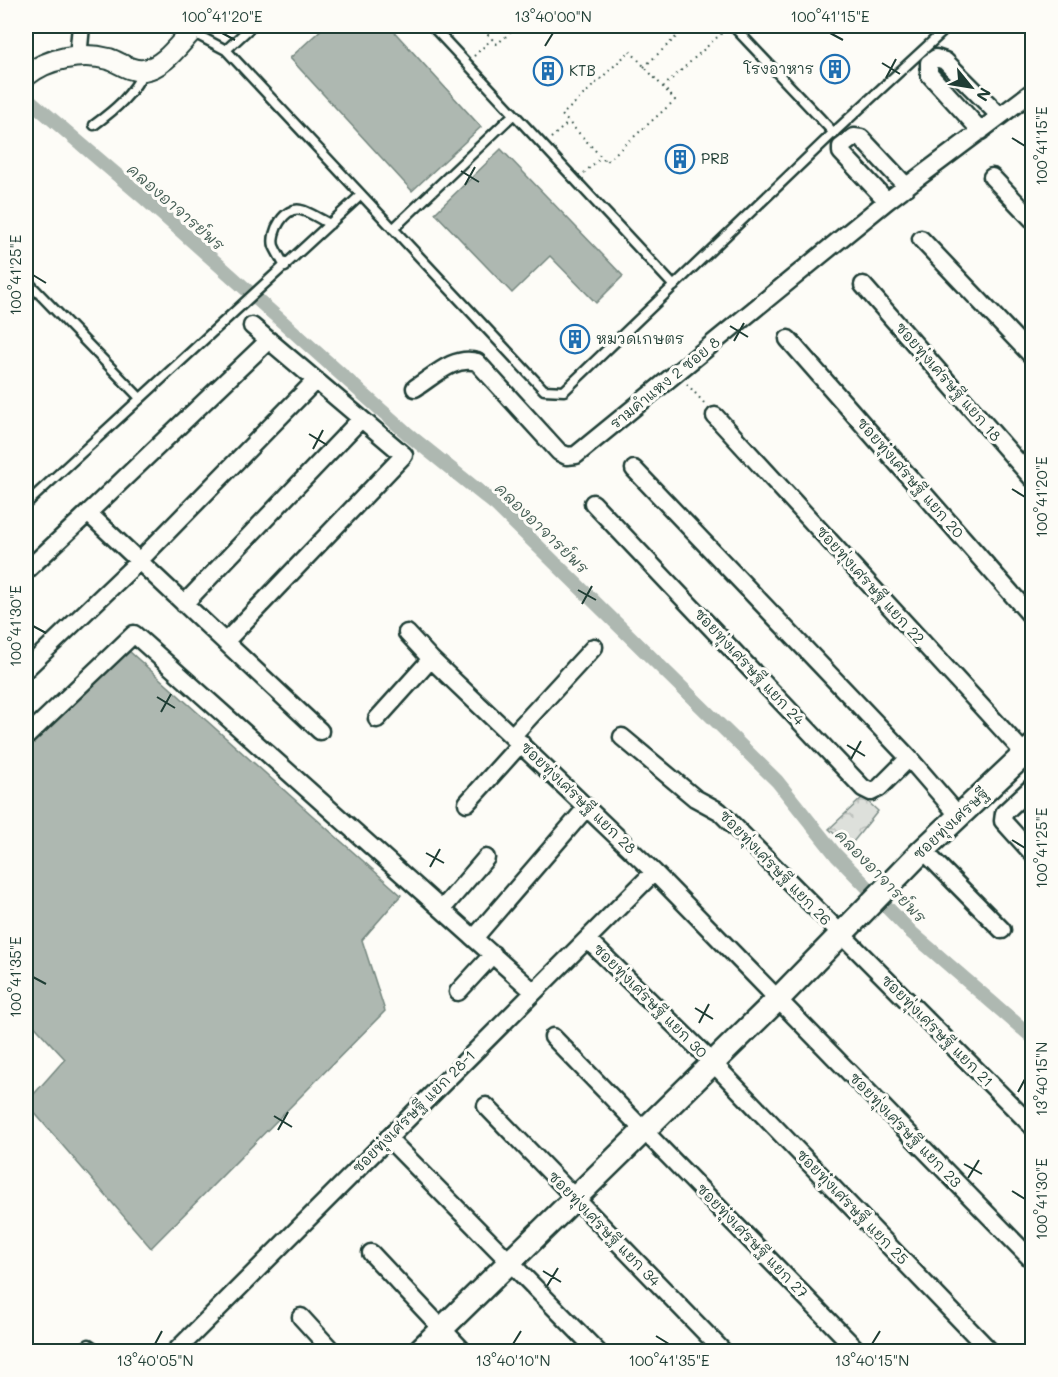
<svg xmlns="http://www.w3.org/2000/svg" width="1058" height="1377" font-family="Mali,'Playpen Sans Thai',sans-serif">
	<defs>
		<pattern id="park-crowns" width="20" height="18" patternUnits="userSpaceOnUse" patternTransform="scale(1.5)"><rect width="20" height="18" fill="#dde0db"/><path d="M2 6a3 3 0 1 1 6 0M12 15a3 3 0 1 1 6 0" fill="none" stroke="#bdc1bd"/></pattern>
	</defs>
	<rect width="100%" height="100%" fill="#fdfcf7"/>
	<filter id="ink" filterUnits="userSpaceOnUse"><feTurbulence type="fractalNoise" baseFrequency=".0167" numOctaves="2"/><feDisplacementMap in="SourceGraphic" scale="12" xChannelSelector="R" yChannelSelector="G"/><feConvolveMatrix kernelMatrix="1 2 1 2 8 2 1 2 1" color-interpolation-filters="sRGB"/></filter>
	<g filter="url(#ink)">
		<path fill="url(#park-crowns)" stroke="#7e8e88" stroke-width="1.5" d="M863,797L878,811L849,847L829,829Z"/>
		<path fill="#aeb8b1" stroke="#75877f" stroke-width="1.5" d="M325,26H389L481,127L412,191L290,58Z
			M501,149L623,276L596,303L550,256L512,293L435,213Z
			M129,651L401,895L362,940L385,1011L151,1248L26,1103L65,1059L26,1017V750Z"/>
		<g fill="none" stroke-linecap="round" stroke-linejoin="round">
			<path stroke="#aeb8b1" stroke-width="14" d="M26,97L144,198L409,435L496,505L777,781L836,855L912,933L1032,1037"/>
			<g stroke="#1f3d34" stroke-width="13">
				<path id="service" d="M432,26L674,286
					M733,26L834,133
					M192,32L226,50L544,390L564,391L830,136L949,26
					M226,50L252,26
					M94,125C116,109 132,95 144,71
					M393,229L514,114
					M285,267C282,260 277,253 274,246C270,232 285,206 301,210C310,212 321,220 330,224
					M26,280L140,398
					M26,504L361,195
					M26,1347L27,1352
					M76,1352L89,1344L101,1352"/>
			</g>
			<g stroke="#1f3d34" stroke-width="21">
				<path id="minor" d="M78,57L81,26
					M981,131L929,74V63L936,58L945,61L1000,116
					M992,177L1032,219
					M887,201L841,152V147L854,137L861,138L907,187
					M921,239L1032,356
					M863,285L1032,478
					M788,339L1032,617
					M316,380L139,561L320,731
					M415,388C433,377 454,355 477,362L559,452L567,456L576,455L887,201L1032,92
					M715,416L1025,754
					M634,469L909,758L959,816
					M593,503L863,788L871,792L879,788L909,758
					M88,513L269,340
					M26,571L88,513L139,561L26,669
					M184,604L361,419
					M407,633L431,659
					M225,642L404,455L252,326
					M377,719L431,659L654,872L1032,1260
					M513,735L594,647
					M26,737L134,634L534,992
					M622,737L695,798L719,811L1032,1126
					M1032,787L1004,813L1003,821L1032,853
					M467,803L521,743
					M923,850L1002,930
					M443,908L486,858
					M475,937L587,807
					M587,939L713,1063L991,1352
					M458,992L493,954
					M553,1037L859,1352
					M486,1106L724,1352
					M388,1138L598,1352
					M371,1253L464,1352
					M301,1317L333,1352
					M175,1352L654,872"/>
			</g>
			<g stroke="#1f3d34" stroke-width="24">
				<path id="tertiary" d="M26,76C47,58 82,52 109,59C121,63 131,72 144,70C166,67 182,39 197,26"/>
			</g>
			<g stroke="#1f3d34" stroke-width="27">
				<path id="secondary" d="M418,1352L778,999L923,850L1032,747"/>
			</g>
			<path stroke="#1f3d34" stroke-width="2" stroke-dasharray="1.5 4.5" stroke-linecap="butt" d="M479,26L497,44L518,26
				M630,51L675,100L606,162L562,115Z
				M474,56L492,39
				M644,67L688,26
				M663,87L725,30
				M551,138L569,122
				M584,173L601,157
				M687,384L705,404"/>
			<use href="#service" stroke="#fdfcf7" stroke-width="8"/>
			<use href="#minor" stroke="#fdfcf7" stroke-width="16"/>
			<use href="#tertiary" stroke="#fdfcf7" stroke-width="20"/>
			<use href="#secondary" stroke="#fdfcf7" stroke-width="22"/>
		</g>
	</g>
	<path fill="none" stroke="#1f3d34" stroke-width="2" d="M222,33L235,40M830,33L843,40M545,46L553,33M882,63L900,74M886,78L896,59M1012,138L1025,146M461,171L479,182M465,185L475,167M33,275L46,283M730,326L748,337M734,341L744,323M309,434L327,445M313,449L323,430M1012,489L1025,497M578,590L596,600M582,604L592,586M33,626L46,633M157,697L175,708M161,712L171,694M847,745L865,756M851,759L861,741M1012,840L1025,848M426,853L444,863M430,867L440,849M33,977L46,984M695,1008L713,1019M699,1023L709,1004M1018,1092L1025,1079M274,1116L292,1127M278,1130L288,1112M964,1164L982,1174M968,1178L979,1160M1012,1191L1025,1199M543,1271L561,1282M547,1286L558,1268M656,1336L669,1344M155,1344L162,1331M513,1344L521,1331M872,1344L880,1331"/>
	<defs>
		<g id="building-ring" transform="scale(1.5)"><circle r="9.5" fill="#fdfcf7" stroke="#1f6fb2" stroke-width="1.5"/><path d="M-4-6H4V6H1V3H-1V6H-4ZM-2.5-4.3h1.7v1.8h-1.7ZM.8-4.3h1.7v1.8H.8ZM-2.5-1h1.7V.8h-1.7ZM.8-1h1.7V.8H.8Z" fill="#1f6fb2"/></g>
	</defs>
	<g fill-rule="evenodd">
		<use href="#building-ring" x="835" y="69"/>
		<use href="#building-ring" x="548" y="71"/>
		<use href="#building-ring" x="680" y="159"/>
		<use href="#building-ring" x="575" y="339"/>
	</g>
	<g text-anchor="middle" stroke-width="6" stroke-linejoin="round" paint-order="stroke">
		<g font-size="15" fill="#1f3d34" stroke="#fdfcf7" text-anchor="start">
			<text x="814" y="74" text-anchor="end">โรงอาหาร</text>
			<text x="569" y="76">KTB</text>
			<text x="701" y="164">PRB</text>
			<text x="596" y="344">หมวดเกษตร</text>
		</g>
		<g font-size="15" fill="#1f3d34" stroke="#fdfcf7">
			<text transform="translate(948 382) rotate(49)" y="5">ซอยทุ่งเศรษฐี แยก 18</text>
			<text transform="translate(665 383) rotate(-39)" y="5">รามคำแหง 2 ซอย 8</text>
			<text transform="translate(910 478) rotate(49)" y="5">ซอยทุ่งเศรษฐี แยก 20</text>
			<text transform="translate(870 585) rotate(48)" y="5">ซอยทุ่งเศรษฐี แยก 22</text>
			<text transform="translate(749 667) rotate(47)" y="5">ซอยทุ่งเศรษฐี แยก 24</text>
			<text transform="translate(578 798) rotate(44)" y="5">ซอยทุ่งเศรษฐี แยก 28</text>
			<text transform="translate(951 824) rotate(-43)" y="5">ซอยทุ่งเศรษฐี</text>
			<text transform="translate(775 868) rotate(46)" y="5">ซอยทุ่งเศรษฐี แยก 26</text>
			<text transform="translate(650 1001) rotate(45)" y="5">ซอยทุ่งเศรษฐี แยก 30</text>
			<text transform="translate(937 1031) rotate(45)" y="5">ซอยทุ่งเศรษฐี แยก 21</text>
			<text transform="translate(414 1112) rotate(-45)" y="5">ซอยทุ่งเศรษฐี แยก 28-1</text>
			<text transform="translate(905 1130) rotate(46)" y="5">ซอยทุ่งเศรษฐี แยก 23</text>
			<text transform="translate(852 1207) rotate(46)" y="5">ซอยทุ่งเศรษฐี แยก 25</text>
			<text transform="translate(604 1229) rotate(46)" y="5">ซอยทุ่งเศรษฐี แยก 34</text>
			<text transform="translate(752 1241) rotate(46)" y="5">ซอยทุ่งเศรษฐี แยก 27</text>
		</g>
		<g font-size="16" font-style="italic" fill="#435c53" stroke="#fdfcf7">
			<text transform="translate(176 207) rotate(41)" y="6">คลองอาจารย์พร</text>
			<text transform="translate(542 528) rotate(44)" y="6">คลองอาจารย์พร</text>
			<text transform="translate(881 876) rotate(46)" y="6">คลองอาจารย์พร</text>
		</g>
	</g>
	<rect width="1058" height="1377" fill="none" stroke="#fdfcf7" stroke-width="66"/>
	<g transform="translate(971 87) rotate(120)" stroke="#fdfcf7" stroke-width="4.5" paint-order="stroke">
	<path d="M0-4.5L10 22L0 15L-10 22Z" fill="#1f3d34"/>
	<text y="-9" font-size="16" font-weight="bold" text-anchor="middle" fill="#1f3d34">N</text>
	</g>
	<rect x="33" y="33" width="992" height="1311" fill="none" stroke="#1f3d34" stroke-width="2"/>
	<g font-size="15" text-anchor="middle" fill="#1f3d34">
		<text x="222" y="22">100°41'20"E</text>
		<text x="553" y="22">13°40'00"N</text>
		<text x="830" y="22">100°41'15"E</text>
		<text transform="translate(1042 146) rotate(-90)" y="5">100°41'15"E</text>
		<text transform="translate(16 275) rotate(-90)" y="5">100°41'25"E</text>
		<text transform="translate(1042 497) rotate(-90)" y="5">100°41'20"E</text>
		<text transform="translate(16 626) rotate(-90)" y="5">100°41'30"E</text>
		<text transform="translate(1042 848) rotate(-90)" y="5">100°41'25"E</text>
		<text transform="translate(16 977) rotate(-90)" y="5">100°41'35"E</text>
		<text transform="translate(1042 1079) rotate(-90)" y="5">13°40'15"N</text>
		<text transform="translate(1042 1199) rotate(-90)" y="5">100°41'30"E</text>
		<text x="155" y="1366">13°40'05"N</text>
		<text x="513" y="1366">13°40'10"N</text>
		<text x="669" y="1366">100°41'35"E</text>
		<text x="872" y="1366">13°40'15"N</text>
	</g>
</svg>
